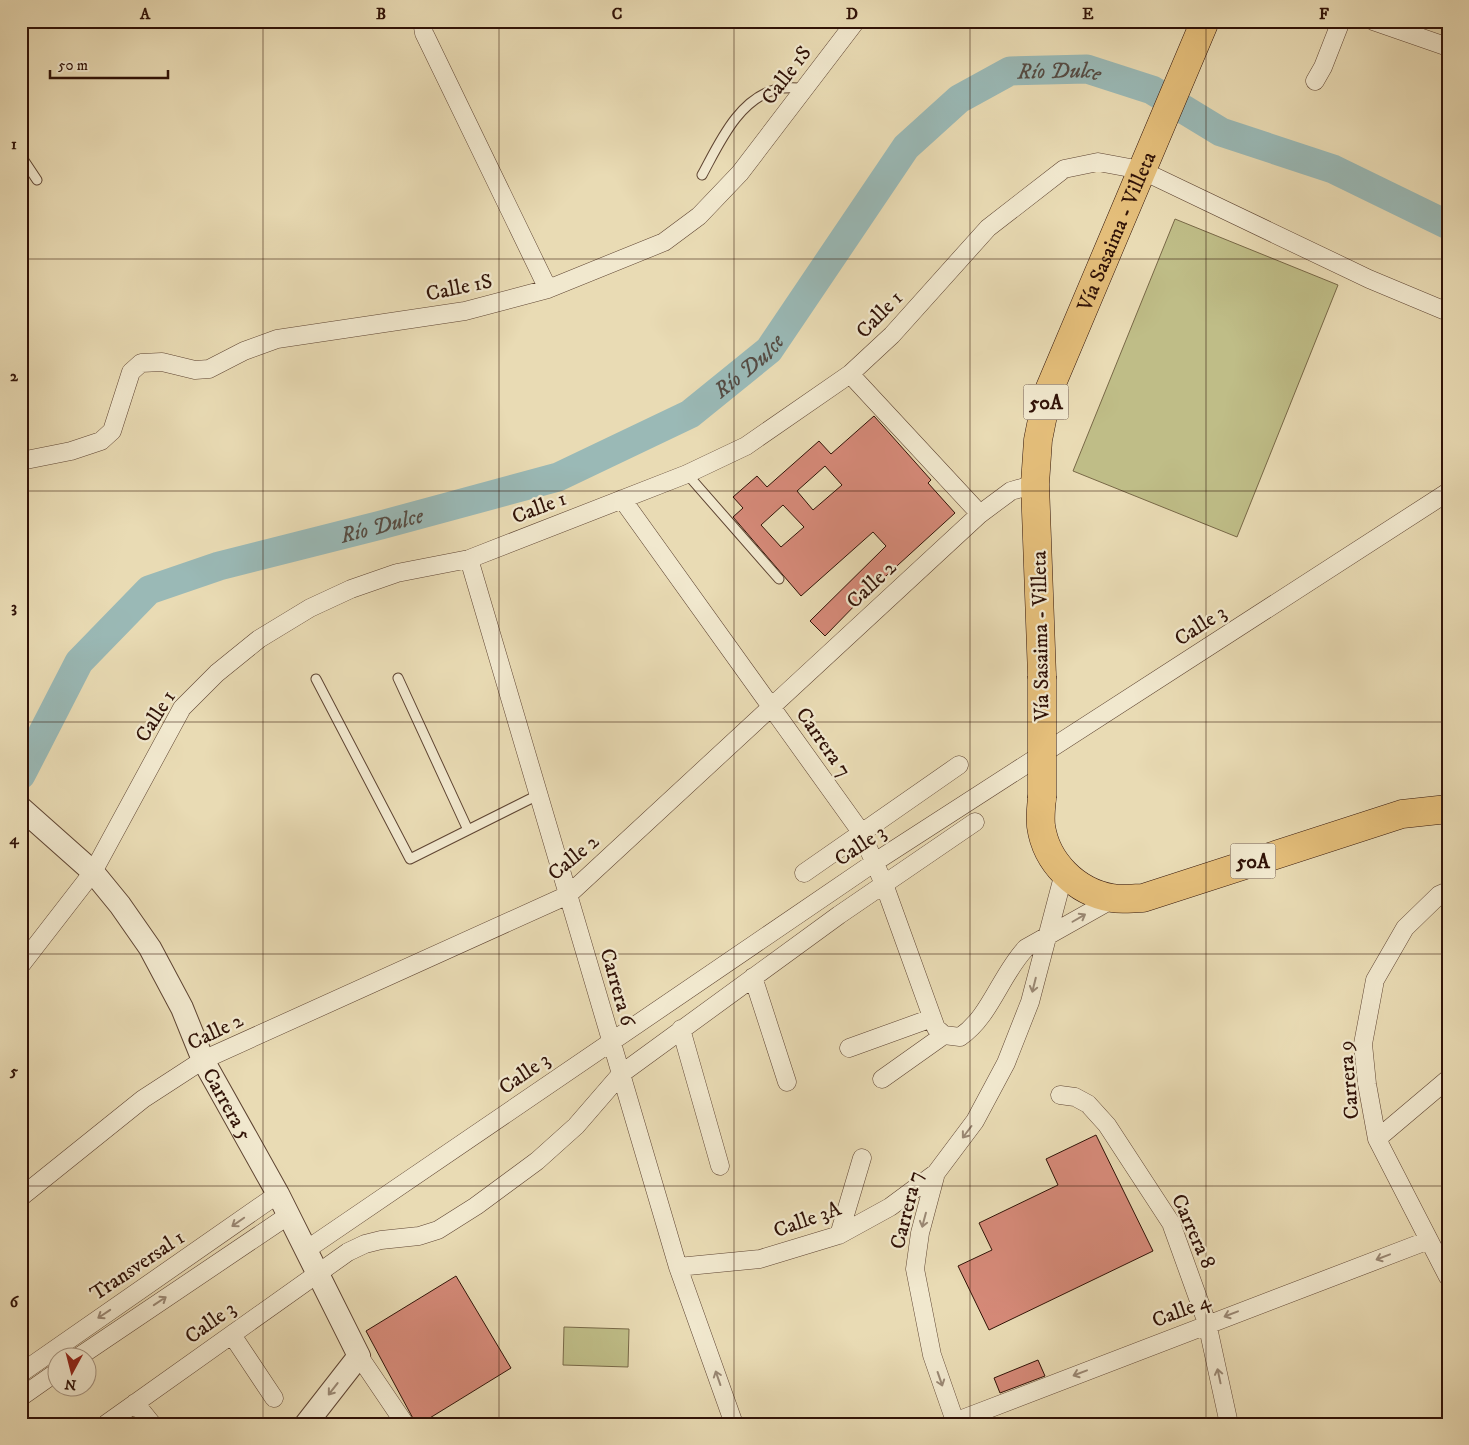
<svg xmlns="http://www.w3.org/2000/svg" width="1469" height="1445" font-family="'IM FELL DW Pica',serif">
	<rect width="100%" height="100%" fill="#e9dbb4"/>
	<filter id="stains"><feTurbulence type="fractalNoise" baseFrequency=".004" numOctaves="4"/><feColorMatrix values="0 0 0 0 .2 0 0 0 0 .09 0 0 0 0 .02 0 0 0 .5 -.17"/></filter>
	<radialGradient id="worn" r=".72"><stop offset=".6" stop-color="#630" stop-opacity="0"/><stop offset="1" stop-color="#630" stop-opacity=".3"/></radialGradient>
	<path fill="#bfbd87" stroke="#786847" d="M1175,219L1338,285L1237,537L1073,471Z
		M564,1327L629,1329L628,1367L563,1365Z"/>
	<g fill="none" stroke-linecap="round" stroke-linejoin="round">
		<path stroke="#9ab9b6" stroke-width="29" id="s1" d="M21,775L79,662L149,590L219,566L381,525L558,477L690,414L769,350L906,147L959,99L1010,71L1087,69L1152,90L1221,132L1333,169L1448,225"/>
	</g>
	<path fill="#d68a79" stroke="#301207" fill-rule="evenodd" d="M874,416L931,480L928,483L955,513L864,596L825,636L810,621L886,546L873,532L801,596L733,517L743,508L733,497L757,476L767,487L819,441L831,454ZM825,466L842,485L813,510L797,491ZM783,505L804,527L781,547L761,525Z
		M1096,1135L1153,1251L989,1330L958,1266L992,1250L979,1223L1058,1185L1046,1159Z
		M456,1276L511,1368L420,1424H416L366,1331Z
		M1038,1360L1045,1376L1000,1393L994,1378Z"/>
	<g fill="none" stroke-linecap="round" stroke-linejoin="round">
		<g stroke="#5e4432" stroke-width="11">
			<path id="service" d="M21,156L37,180
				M702,175C719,144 738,99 777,89C785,87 796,88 804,88
				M687,474L779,579
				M398,678L468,830
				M316,679L410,859L538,795"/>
		</g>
		<g stroke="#5e4432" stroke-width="19">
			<path id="minor" d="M422,21L424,33L548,289
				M1373,21L1448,47
				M1315,81L1323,67L1341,21
				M850,374L980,514
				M21,461L71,451L101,441L112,431L131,372L141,363L162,362L195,370L209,369L244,351L277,339L465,311L548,289L664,242L699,216L740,173L856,21
				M622,499L861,832L884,884L936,1028L944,1035
				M469,559L678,1267L734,1424
				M804,873L959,765
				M1448,891L1439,895L1405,928L1375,980L1363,1044L1367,1084L1377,1139L1448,1277
				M21,965L93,872L182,708L217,673L259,639L310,608L351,589L397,573L469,559L687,474L746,446L850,374L892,335L988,228L1064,169L1098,162L1141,170L1369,279L1448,312
				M753,977L787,1082
				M681,1029L720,1166
				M849,1048L932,1018
				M882,1079L944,1035L960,1037C990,1017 1001,974 1026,948L1113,899
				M1060,1095L1075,1097L1088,1104L1107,1125L1171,1223L1207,1323L1229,1424
				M1377,1139L1448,1079
				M21,1197L143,1099L203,1060L568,895L980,514L1011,491L1035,484
				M839,1235L862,1158
				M306,1250L875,862L1448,492
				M678,1267L760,1259L839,1235L890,1207L936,1173
				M232,1335L274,1398
				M359,1356L405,1424
				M77,1358L289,1215
				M21,1373L278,1194
				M21,1397L58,1371
				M135,1403L152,1424
				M106,1424L348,1252L365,1244L381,1240L419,1236L438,1230L476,1206L537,1161L576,1126L621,1074L839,915L975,822
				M949,1424L1429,1240
				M956,1424L932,1355L915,1269L920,1233L936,1173L975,1121L1006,1063L1030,1002L1064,873"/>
		</g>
		<g stroke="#5e4432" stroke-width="24">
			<g id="tertiary">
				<path id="s2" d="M21,808L93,872L120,905L150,948L182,1008L203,1060L278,1194L359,1356L306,1424"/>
			</g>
		</g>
		<g stroke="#301207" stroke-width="29">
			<g id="primary">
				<path id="s3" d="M1042,676L1035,484L1038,440L1047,395L1205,21"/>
				<path d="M1042,798C1041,807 1040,817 1041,826C1046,862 1076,892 1112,898C1122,900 1133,898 1143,898L1402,814L1448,809"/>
			</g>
		</g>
		<use href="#service" stroke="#f1e8ce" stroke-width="9"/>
		<use href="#minor" stroke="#f1e8ce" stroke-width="18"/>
		<use href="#tertiary" stroke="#f1e8ce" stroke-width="22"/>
		<use href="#primary" stroke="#e4be7a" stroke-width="28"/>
		<g stroke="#301207" stroke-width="29" stroke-linecap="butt">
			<path id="primary-bridge" d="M1042,798V676"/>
		</g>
		<use href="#primary-bridge" stroke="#e4be7a" stroke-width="28"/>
	</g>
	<defs><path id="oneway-shaft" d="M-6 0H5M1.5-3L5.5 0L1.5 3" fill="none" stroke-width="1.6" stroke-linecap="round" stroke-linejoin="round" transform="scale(1.25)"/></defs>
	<g stroke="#9a8874">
		<use href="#oneway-shaft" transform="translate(1079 918) rotate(-30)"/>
		<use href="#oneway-shaft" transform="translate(1034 985) rotate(104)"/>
		<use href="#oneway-shaft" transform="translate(967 1132) rotate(127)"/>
		<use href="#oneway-shaft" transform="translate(924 1220) rotate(105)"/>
		<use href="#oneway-shaft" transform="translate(238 1222) rotate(145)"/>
		<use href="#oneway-shaft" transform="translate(1383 1257) rotate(159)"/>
		<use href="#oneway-shaft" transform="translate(160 1301) rotate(-34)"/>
		<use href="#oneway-shaft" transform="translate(104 1314) rotate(146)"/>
		<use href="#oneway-shaft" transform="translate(1231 1314) rotate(159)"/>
		<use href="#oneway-shaft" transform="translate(1080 1373) rotate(159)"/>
		<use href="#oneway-shaft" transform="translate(1219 1376) rotate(-102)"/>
		<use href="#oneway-shaft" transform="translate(718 1378) rotate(-109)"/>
		<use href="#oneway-shaft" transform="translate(940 1379) rotate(71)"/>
		<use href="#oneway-shaft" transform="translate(333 1389) rotate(128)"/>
	</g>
	<path fill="none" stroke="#301207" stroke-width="1" stroke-opacity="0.55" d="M263,21V1424M499,21V1424M734,21V1424M970,21V1424M1206,21V1424M21,259H1448M21,491H1448M21,722H1448M21,954H1448M21,1186H1448"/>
	<g text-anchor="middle" stroke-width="4.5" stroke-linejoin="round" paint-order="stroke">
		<g fill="#f1e8ce" stroke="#6a5243" stroke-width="1">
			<rect x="1023.5" y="384.5" width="45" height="35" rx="4"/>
			<rect x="1230.5" y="843.5" width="45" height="35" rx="4"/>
		</g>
		<g font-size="20" font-weight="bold" fill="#301207">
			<text x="1046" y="409">50A</text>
			<text x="1253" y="868">50A</text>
		</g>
		<g font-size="21" fill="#301207" stroke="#f1e8ce">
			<text transform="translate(786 75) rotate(-53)" y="7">Calle 1S</text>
			<text dy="7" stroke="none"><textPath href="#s3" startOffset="460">Vía Sasaima - Villeta</textPath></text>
			<text transform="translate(459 287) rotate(-12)" y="7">Calle 1S</text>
			<text transform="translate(879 314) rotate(-46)" y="7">Calle 1</text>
			<text transform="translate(539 507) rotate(-21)" y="7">Calle 1</text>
			<text transform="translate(871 584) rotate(-43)" y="7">Calle 2</text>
			<text transform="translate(1200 625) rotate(-33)" y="7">Calle 3</text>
			<text transform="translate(1040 636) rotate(-91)" y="7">Vía Sasaima - Villeta</text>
			<text transform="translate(155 716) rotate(-58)" y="7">Calle 1</text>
			<text transform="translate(824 742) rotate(55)" y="7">Carrera 7</text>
			<text transform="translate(860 845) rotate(-34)" y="7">Calle 3</text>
			<text transform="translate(573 857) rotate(-40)" y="7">Calle 2</text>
			<text transform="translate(618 987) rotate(74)" y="7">Carrera 6</text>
			<text transform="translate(215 1031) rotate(-26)" y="7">Calle 2</text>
			<text transform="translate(524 1073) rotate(-35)" y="7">Calle 3</text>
			<text transform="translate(1348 1080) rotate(-95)" y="7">Carrera 9</text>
			<text dy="7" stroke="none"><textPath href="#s2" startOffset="366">Carrera 5</textPath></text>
			<text transform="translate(906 1210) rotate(-76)" y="7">Carrera 7</text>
			<text transform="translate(807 1219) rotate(-20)" y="7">Calle 3A</text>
			<text transform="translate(1194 1231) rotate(66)" y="7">Carrera 8</text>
			<text transform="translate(137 1265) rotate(-34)" y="7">Transversal 1</text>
			<text transform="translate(1181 1310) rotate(-21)" y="7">Calle 4</text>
			<text transform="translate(210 1322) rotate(-36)" y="7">Calle 3</text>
		</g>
		<g font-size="22" font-style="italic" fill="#554c44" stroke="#f1e8ce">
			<text dy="8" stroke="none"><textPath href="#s1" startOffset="1324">Río Dulce</textPath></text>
			<text dy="8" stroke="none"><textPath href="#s1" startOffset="874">Río Dulce</textPath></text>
			<text dy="8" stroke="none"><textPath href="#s1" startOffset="469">Río Dulce</textPath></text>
		</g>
	</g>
	<rect width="1469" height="1445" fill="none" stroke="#e9dbb4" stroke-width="55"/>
	<g transform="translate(72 1372) rotate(187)"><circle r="24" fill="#f1e8ce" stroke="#a4927e"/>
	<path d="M0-4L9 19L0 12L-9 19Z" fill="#8f2418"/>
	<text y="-8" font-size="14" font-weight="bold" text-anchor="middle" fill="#301207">N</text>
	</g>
	<path d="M50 70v8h118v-8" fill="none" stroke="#301207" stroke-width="2.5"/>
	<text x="58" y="70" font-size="15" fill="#301207" stroke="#f1e8ce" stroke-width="4" paint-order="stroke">50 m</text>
	<rect x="28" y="28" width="1414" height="1390" fill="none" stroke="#301207" stroke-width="2"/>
	<g font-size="16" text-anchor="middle" font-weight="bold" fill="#301207">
		<text x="145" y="19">A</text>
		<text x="381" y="19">B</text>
		<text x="617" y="19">C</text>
		<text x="852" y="19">D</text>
		<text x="1088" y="19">E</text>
		<text x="1324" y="19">F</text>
		<text x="14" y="149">1</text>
		<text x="14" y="381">2</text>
		<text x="14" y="612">3</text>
		<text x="14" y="844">4</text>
		<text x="14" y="1076">5</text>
		<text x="14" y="1307">6</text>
	</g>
	<rect width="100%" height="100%" filter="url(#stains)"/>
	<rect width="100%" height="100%" fill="url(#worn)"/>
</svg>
